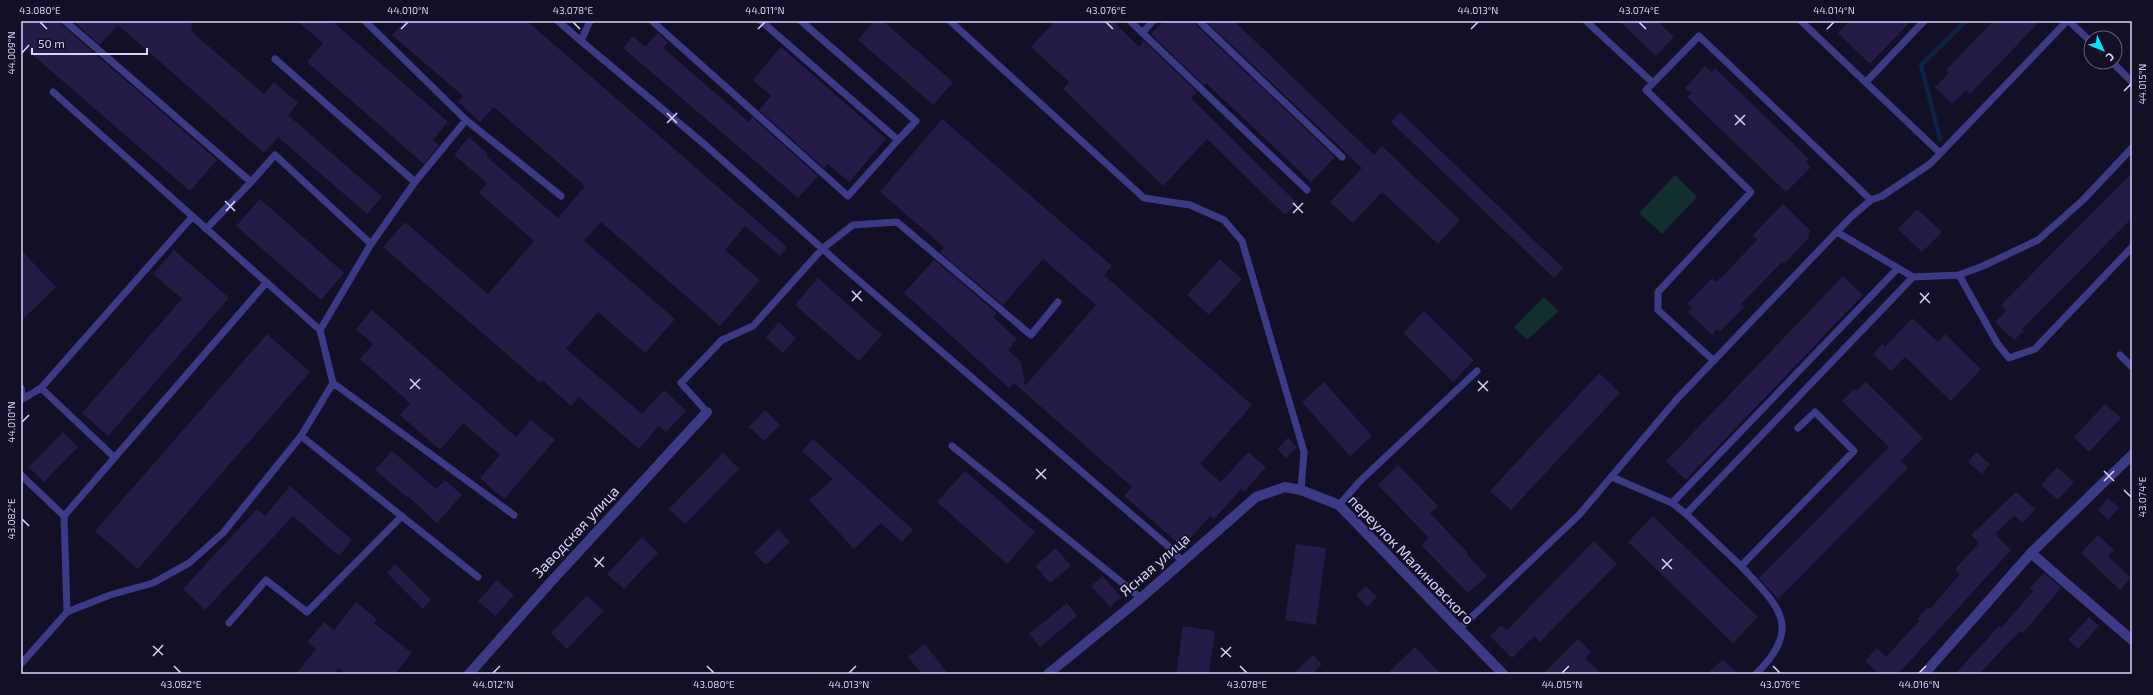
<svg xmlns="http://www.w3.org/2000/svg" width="2153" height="695" viewBox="0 0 2153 695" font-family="'Exo 2',sans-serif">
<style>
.green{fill:#12302f}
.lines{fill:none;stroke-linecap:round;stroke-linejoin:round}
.stream{stroke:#0c2248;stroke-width:4.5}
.building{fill:#241b47}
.service{stroke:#3d3a85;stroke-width:7}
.minor{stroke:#3d3a85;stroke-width:10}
.ticks{fill:none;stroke:#d9d4ff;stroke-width:1.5}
.labels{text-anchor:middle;stroke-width:3.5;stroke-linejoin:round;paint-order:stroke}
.street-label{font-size:15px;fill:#d9d4ff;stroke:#130f26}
.neatline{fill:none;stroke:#d9d4ff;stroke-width:1.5}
.ticks-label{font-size:10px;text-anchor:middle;fill:#d9d4ff}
</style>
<rect width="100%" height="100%" fill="#130f26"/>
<path class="green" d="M 1675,175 L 1697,197 L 1662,234 L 1639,213 Z
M 1544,297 L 1559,311 L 1527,340 L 1514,327 Z"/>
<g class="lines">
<path class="stream" d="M 1940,139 L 1921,65 L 1966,21"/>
</g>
<path class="building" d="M 21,21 L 60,21 L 62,25 L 217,160 L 190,191 L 21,45 Z
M 73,21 L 191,21 L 192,32 L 264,94 L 274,82 L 298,103 L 288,115 L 382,197 L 367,214 L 278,137 L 264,153 L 118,25 L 100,45 Z
M 297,21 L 332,21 L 448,122 L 433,140 L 439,145 L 424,164 L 307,62 L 323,43 Z
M 405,21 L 527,21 L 787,247 L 780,256 L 745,226 L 725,250 L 760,280 L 720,326 L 601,222 L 584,241 L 675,319 L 645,353 L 598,312 L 566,349 L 642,414 L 664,390 L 686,411 L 666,432 L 659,426 L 639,449 L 579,397 L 571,406 L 542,380 L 540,383 L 383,247 L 405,222 L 488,294 L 534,241 L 479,193 L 487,183 L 454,155 L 469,137 L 488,154 L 486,156 L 558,218 L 585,186 L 494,107 L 480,122 L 458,102 L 463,96 L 392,35 Z
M 874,21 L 883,21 L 953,82 L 933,105 L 858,40 Z
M 1055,21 L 1113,21 L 1139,47 L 1144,41 L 1197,92 L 1191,98 L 1297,203 L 1285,215 L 1207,139 L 1163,186 L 1063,89 L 1069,82 L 1031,47 Z
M 1164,21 L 1194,21 L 1196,25 L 1335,157 L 1311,182 L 1206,83 L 1204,85 L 1151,34 Z
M 1206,21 L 1234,21 L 1374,155 L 1382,146 L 1460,220 L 1438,244 L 1382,192 L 1353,223 L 1330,202 L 1362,168 Z
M 1619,21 L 1657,21 L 1674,37 L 1656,56 Z
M 1849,21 L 1911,21 L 1870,64 L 1838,33 Z
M 1993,21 L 2040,21 L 1970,94 L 1966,90 L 1952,104 L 1935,87 L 1949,73 L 1946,70 Z
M 658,33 L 668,42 L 663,48 L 749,122 L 752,117 L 818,176 L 798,198 L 623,48 L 633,36 L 645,47 Z
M 781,47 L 886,139 L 849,182 L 828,164 L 824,168 L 759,110 L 771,96 L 753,80 Z
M 1705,66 L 1712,72 L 1715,68 L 1809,159 L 1806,162 L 1811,167 L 1786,192 L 1687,97 L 1691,93 L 1685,88 Z
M 1400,112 L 1563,268 L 1554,278 L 1391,122 Z
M 942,119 L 1112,266 L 1104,275 L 1252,405 L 1200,464 L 1221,482 L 1248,452 L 1266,467 L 1244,492 L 1241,489 L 1214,519 L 1210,516 L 1183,547 L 1124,496 L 1132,487 L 1014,383 L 1009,388 L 904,293 L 934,260 L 997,313 L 993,317 L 1017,339 L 1008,350 L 1021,362 L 1025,386 L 1096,305 L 1043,259 L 1003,305 L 940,252 L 944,247 L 880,192 Z
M 2132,173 L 2132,218 L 2022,329 L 2024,331 L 2014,340 L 1995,322 L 2006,311 L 2001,305 Z
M 260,199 L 344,273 L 321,300 L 236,226 Z
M 1783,204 L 1811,231 L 1808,234 L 1810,236 L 1784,264 L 1782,262 L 1741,304 L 1744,307 L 1720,332 L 1717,329 L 1712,335 L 1688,312 L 1692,308 L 1687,304 L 1712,278 L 1717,282 L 1757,240 L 1753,235 Z
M 1917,209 L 1942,232 L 1922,252 L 1898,229 Z
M 21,250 L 56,287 L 21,321 Z
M 174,250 L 229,298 L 108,436 L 82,413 L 182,299 L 153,274 Z
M 1220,259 L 1242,279 L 1209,315 L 1187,295 Z
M 1843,276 L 1863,295 L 1686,480 L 1666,461 Z
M 818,278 L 882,335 L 859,361 L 795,305 Z
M 372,310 L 516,437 L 531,420 L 555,440 L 504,499 L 480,478 L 500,455 L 463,423 L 440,450 L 400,415 L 410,403 L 360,359 L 373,344 L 356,329 Z
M 1424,311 L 1474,360 L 1453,382 L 1403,333 Z
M 1912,318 L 1938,342 L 1945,334 L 1981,369 L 1951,401 L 1905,357 L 1891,371 L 1873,354 L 1882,344 L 1885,347 Z
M 779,322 L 796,338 L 783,353 L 766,337 Z
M 267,334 L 310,372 L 138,569 L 95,531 Z
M 1599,373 L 1620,393 L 1511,510 L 1490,491 Z
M 1324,382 L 1372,436 L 1350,456 L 1302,402 Z
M 1866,382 L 1923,438 L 1901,461 L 1908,468 L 1778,599 L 1759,578 L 1889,447 L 1842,401 L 1854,389 L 1856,391 Z
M 2105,404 L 2121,418 L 2089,452 L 2074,437 Z
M 765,410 L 780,425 L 764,441 L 749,427 Z
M 63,432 L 78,447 L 44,482 L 29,467 Z
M 1288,438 L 1297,447 L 1286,458 L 1277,449 Z
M 813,439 L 913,530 L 902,542 L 881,523 L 854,549 L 809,500 L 833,479 L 802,451 Z
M 392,451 L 436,489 L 445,480 L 462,495 L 437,523 L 409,497 L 408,498 L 375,470 Z
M 1976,452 L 1990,464 L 1982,474 L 1968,462 Z
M 723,453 L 739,469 L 685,524 L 669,509 Z
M 1398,465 L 1438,506 L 1430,513 L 1468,553 L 1467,554 L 1487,576 L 1468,593 L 1421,545 L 1429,538 L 1378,485 Z
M 2057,467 L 2074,482 L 2058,500 L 2041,485 Z
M 965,471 L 1035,532 L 1007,564 L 937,502 Z
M 290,486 L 352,540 L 339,556 L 293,516 L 205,610 L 183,589 L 257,509 L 265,516 Z
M 2016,492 L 2035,509 L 2023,523 L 2014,516 L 1995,534 L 2011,550 L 1898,674 L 1879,674 L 1865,661 L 1877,648 L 1886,657 L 1919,621 L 1917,619 L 1928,607 L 1930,609 L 1960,574 L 1955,569 L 1979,543 L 1971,535 Z
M 2108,498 L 2119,508 L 2108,520 L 2098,510 Z
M 1653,516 L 1758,617 L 1733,643 L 1628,542 Z
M 778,529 L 790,542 L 766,565 L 754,553 Z
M 2098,535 L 2114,550 L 2108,556 L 2131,578 L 2120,590 L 2081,553 Z
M 642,537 L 658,553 L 624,589 L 607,574 Z
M 1594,541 L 1617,564 L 1540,642 L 1534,636 L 1512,658 L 1490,636 L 1501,625 L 1507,630 Z
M 1296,544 L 1326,548 L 1316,625 L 1285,620 Z
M 1056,548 L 1071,566 L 1050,583 L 1035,566 Z
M 395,564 L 431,600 L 423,609 L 387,573 Z
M 2044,573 L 2061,588 L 2023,633 L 2020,631 L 1979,674 L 1955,674 L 1999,626 L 2001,628 L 2033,591 L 2030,588 Z
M 1103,576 L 1121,597 L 1110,607 L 1091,586 Z
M 497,580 L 514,595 L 495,616 L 478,601 Z
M 1366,586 L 1377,597 L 1367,607 L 1356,595 Z
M 587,595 L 603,611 L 567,649 L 551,633 Z
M 356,602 L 377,619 L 374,623 L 412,653 L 395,674 L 346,674 L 338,668 L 334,674 L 296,674 L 316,649 L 307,642 L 324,622 L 334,630 Z
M 1067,603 L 1077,616 L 1040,647 L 1029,634 Z
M 2089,617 L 2099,626 L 2078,649 L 2068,640 Z
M 1183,626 L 1215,631 L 1209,674 L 1176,674 Z
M 1578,639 L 1591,652 L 1585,658 L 1602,674 L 1543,674 Z
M 925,644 L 948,674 L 922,674 L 908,657 Z
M 1415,647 L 1441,674 L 1387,674 Z
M 1313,655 L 1322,664 L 1312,674 L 1293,674 Z
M 1723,659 L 1738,674 L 1707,674 Z"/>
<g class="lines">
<path class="service" d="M 65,21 L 251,182 L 275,155 L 371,244
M 365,21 L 466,120 L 561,196
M 558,21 L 581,41 L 590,21
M 652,21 L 848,196 L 898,140 L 761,21
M 801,21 L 916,121 L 898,140
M 950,21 L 1144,198 L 1190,205 L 1224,220 L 1242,241 L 1304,452 L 1301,490
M 1130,21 L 1307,190
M 1199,21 L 1342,157
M 1586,21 L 1653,83
M 1801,21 L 1940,153
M 2069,21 L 2091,42
M 1142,33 L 1153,21
M 581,41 L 703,143 L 843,267 L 1167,545 L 1182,561
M 275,59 L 415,182
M 2112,62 L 2132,82
M 1866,82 L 1924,21
M 53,92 L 320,330 L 333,383 L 514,515
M 206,229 L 251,182
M 1837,232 L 1913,277 L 1959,275 L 1983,266 L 2038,240 L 2083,200 L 2132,148
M 1959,275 L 1997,343 L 2009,358 L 2035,349 L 2132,247
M 320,330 L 371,244 L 415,182 L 466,120
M 2120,355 L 2132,367
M 1714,361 L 1658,310 L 1658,292 L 1751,192 L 1646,90 L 1653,83 L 1699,36 L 1871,200
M 21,388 L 23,398
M 41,388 L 114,457
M 21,400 L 41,388 L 192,217
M 707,412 L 681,383 L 722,340 L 753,326 L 823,248 L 853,225 L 897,222 L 1031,335 L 1058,302
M 301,436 L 478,577
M 952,446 L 1141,598
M 21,475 L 64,516
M 1612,477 L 1672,503 L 1686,514 L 1741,566 L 1854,451 L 1815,412 L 1798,428
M 1672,503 L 1897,269
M 1339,505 L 1360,481 L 1477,371
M 1686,514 L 1913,277
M 1741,566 C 1778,606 1804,626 1756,674
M 67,612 L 110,595 L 153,583 L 189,563 L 223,533 L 301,436 L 333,383
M 229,623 L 266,580 L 307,612 L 402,516
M 1458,630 L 1579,515 L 1677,399 L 1851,217 L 1871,200 L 1882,196 L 1930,164 L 2067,21
M 21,664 L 67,612 L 64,516 L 266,283"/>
<path class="minor" d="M 2031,553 L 2132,640
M 469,674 L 548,585 L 707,412
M 1048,674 L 1141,598 L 1256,497 L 1285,487 L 1301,490 L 1339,505 L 1503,674
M 1924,674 L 2031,553 L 2132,455"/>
</g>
<path class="ticks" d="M 40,22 L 47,29M 573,22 L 580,29M 1106,22 L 1113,29M 1639,22 L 1646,29M 401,29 L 408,22M 758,29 L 765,22M 1471,29 L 1478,22M 1827,29 L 1834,22M 22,53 L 29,45M 2124,91 L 2131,84M 667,113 L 677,123M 1735,115 L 1745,125M 667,123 L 677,113M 1735,125 L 1745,115M 225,201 L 235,211M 1293,203 L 1303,213M 226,211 L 235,201M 1293,213 L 1303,203M 852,291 L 862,301M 1920,293 L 1930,303M 852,301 L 861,291M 1920,303 L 1929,293M 410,379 L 420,389M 1478,381 L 1488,391M 410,389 L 420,379M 1478,391 L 1488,381M 22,422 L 29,415M 1036,469 L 1046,479M 2104,471 L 2114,481M 1036,479 L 1046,469M 2104,481 L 2114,471M 2124,490 L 2131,497M 22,519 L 29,526M 594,558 L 604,567M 1662,559 L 1672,569M 595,567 L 604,557M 1662,569 L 1672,559M 153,646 L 163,655M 1221,648 L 1231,657M 153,656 L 163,645M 1221,657 L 1231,647M 174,666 L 181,673M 707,666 L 714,673M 1240,666 L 1247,673M 1773,666 L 1780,673M 493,673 L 500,666M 849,673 L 856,666M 1562,673 L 1569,666M 1919,673 L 1926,666"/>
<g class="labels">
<g class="street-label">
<text transform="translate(576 532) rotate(-47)" y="5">Заводская улица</text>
<text transform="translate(1411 560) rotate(46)" y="5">переулок Малиновского</text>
<text transform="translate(1155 565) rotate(-41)" y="5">Ясная улица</text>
</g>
</g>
<rect width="2153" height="695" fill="none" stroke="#130f26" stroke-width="44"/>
<g transform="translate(2103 50) rotate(134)"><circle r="19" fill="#130f26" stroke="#625e7d"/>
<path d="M0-3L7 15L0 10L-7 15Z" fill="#00e5ff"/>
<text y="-6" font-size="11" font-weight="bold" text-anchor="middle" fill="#d9d4ff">С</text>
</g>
<path d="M32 48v6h115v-6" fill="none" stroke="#d9d4ff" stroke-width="2"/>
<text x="38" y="48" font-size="12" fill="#d9d4ff" stroke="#130f26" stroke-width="3" paint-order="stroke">50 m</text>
<rect x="22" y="22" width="2109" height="651" class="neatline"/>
<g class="ticks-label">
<text x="40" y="14">43.080°E</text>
<text x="408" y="14">44.010°N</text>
<text x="573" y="14">43.078°E</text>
<text x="765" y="14">44.011°N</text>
<text x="1106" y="14">43.076°E</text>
<text x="1478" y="14">44.013°N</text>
<text x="1639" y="14">43.074°E</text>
<text x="1834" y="14">44.014°N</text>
<text transform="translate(11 53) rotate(-90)" y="4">44.009°N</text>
<text transform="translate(2142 84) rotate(-90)" y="4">44.015°N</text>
<text transform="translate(11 422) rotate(-90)" y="4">44.010°N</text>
<text transform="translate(2142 497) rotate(-90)" y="4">43.074°E</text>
<text transform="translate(11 519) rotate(-90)" y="4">43.082°E</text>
<text x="181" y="688">43.082°E</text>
<text x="493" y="688">44.012°N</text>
<text x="714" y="688">43.080°E</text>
<text x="849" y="688">44.013°N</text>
<text x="1247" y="688">43.078°E</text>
<text x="1562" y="688">44.015°N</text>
<text x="1780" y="688">43.076°E</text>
<text x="1919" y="688">44.016°N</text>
</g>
</svg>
